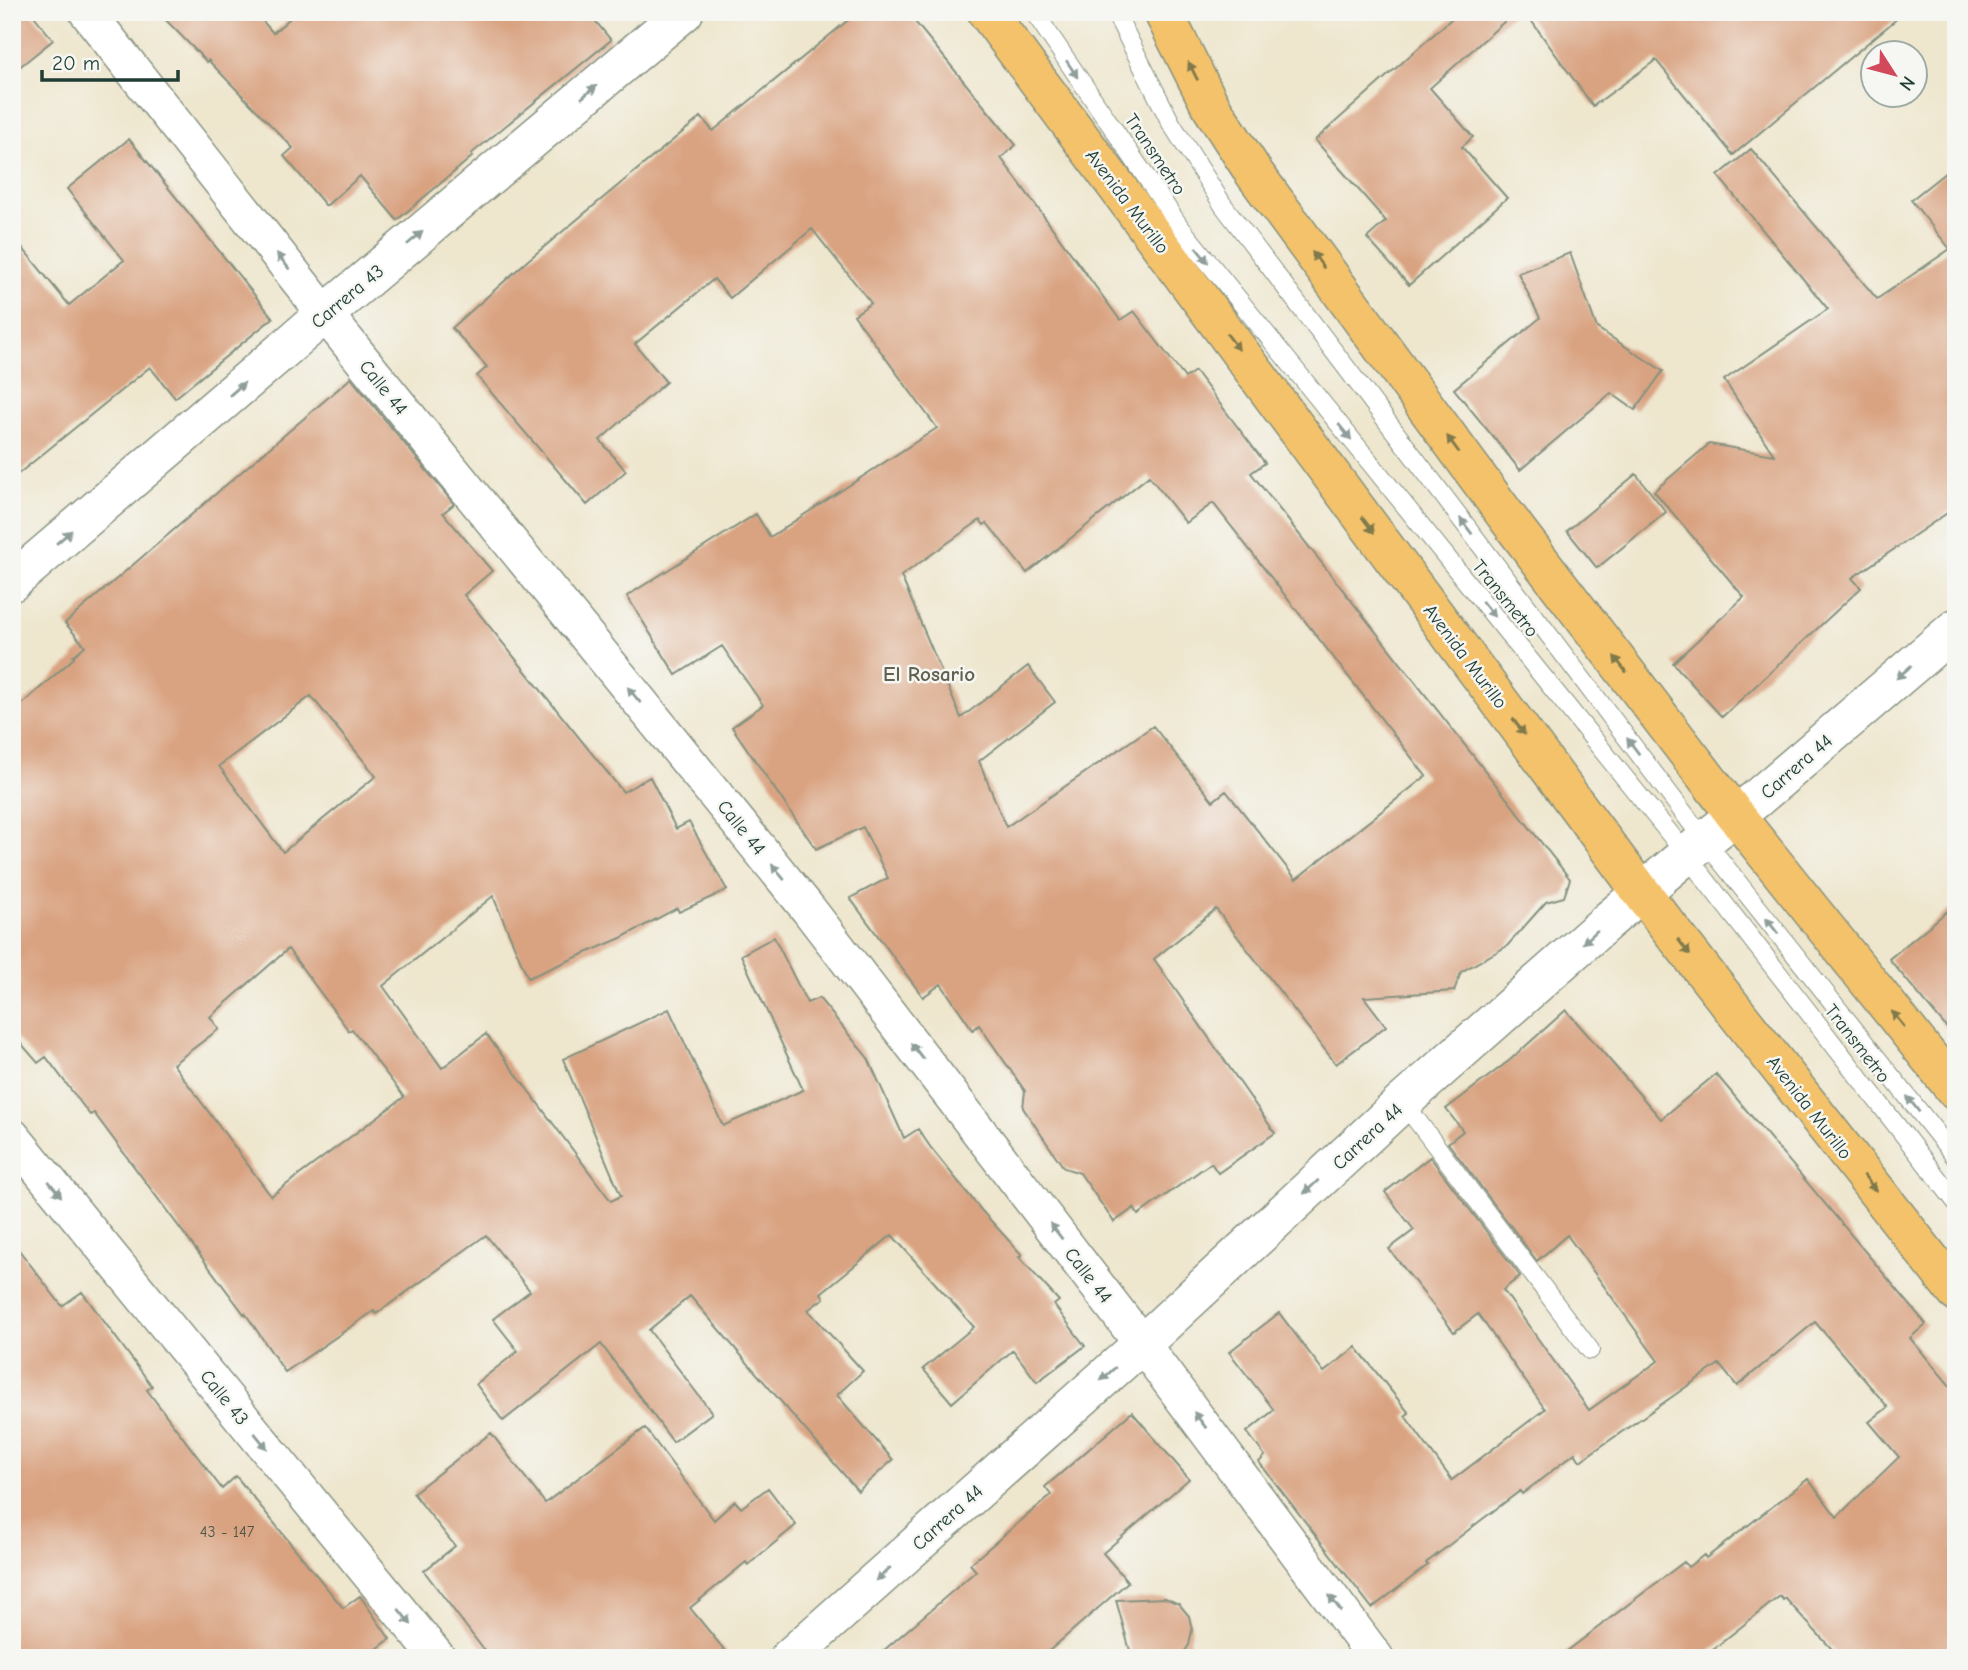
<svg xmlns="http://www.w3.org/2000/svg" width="1968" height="1670" viewBox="0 0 1968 1670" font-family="'Comic Neue',sans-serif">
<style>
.building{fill:#d9a381;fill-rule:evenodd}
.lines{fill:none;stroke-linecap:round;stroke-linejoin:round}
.service-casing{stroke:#869280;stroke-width:20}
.minor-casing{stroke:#869280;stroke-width:38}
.tertiary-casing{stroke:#869280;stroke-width:41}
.primary-casing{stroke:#869280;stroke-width:41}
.service{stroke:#fff;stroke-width:18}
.minor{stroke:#fff;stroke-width:35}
.tertiary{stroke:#fff;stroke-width:38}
.primary{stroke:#f4c26a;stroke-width:38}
.oneway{fill:#8f9e9a}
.oneway2{fill:#7f794c}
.labels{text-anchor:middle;stroke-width:5;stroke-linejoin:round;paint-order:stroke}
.number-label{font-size:16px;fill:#4e5647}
.street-label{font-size:19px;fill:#1f3d34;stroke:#f6f6f2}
.neighbourhood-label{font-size:21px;font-weight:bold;fill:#60614f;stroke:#f6f6f2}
</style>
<rect width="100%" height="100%" fill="#f6f6f2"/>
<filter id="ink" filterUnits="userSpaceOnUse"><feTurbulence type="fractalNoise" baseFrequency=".0143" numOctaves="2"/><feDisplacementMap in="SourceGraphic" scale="14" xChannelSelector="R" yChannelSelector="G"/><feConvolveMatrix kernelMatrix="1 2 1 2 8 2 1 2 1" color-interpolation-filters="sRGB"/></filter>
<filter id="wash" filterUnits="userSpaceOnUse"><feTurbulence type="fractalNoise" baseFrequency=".00686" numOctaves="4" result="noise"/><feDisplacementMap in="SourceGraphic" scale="28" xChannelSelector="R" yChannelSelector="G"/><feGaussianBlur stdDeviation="1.57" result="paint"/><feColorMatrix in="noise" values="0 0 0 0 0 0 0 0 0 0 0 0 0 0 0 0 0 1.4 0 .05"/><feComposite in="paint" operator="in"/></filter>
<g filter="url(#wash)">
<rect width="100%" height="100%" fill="#eee6cd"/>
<g id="blocks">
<path class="building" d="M 12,12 L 31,12 L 53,40 L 12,73 Z
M 158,12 L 255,12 L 273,33 L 297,12 L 588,12 L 611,40 L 471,154 L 473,156 L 397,220 L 360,176 L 326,206 L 284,156 L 293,148 L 208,60 L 207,62 Z
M 858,12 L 907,12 L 1016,145 L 1001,158 L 1120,320 L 1134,311 L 1185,378 L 1195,371 L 1265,463 L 1251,473 L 1570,879 L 1564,897 L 1546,902 L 1507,946 L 1461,972 L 1454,991 L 1364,997 L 1386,1026 L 1336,1064 L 1216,909 L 1154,959 L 1275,1133 L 1218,1173 L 1211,1163 L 1138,1215 L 1134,1208 L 1114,1222 L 1080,1173 L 1064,1168 L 1023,1108 L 1025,1091 L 979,1025 L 973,1030 L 941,984 L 923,997 L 850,898 L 888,878 L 863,827 L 816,849 L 732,727 L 763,705 L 722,646 L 676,675 L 627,596 L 756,514 L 770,537 L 937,428 L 854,315 L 871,303 L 812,229 L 730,298 L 714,279 L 635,344 L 666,382 L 600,440 L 626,471 L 587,505 L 477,376 L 487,367 L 452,328 L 527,261 L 701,117 L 713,131 ZM 1149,476 L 1186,523 L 1213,503 L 1426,776 L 1296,879 L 1226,791 L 1213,801 L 1153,726 L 1006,827 L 979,761 L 1055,702 L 1028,666 L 961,718 L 901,576 L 980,520 L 984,525 L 987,523 L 1027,573 Z
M 1459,12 L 1515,12 L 1430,88 L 1473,137 L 1462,147 L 1507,198 L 1409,285 L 1367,238 L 1386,221 L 1315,140 Z
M 1525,12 L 1905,12 L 1733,155 L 1656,60 L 1593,106 Z
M 129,139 L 273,318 L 175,398 L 150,367 L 12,479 L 12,235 L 69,305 L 124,260 L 67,189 Z
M 1751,149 L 1877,299 L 1950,249 L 1911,200 L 1956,164 L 1956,507 L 1852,578 L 1861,588 L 1722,717 L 1673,663 L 1744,597 L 1654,491 L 1709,444 L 1774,455 L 1724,380 L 1828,309 L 1718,176 Z
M 1570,253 L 1597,328 L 1663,371 L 1635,410 L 1611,393 L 1520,470 L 1454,389 L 1540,318 L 1518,273 Z
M 351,378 L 454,504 L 443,513 L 492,571 L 464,595 L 623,792 L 650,777 L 676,829 L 689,822 L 727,890 L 679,912 L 677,908 L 621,938 L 528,978 L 493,896 L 383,986 L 442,1068 L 486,1034 L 611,1201 L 621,1196 L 563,1059 L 669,1009 L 723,1126 L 803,1090 L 741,955 L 774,937 L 807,1003 L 819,998 L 868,1058 L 904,1138 L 918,1129 L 931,1148 L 981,1210 L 1022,1255 L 1019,1257 L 1059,1301 L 1054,1305 L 1085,1346 L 1037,1382 L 1013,1350 L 952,1403 L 923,1369 L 974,1327 L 892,1235 L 821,1293 L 824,1298 L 808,1310 L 863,1371 L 837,1395 L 893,1460 L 858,1491 L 690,1296 L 649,1330 L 712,1413 L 673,1442 L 601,1344 L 503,1421 L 476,1384 L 518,1351 L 493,1319 L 530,1291 L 486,1235 L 376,1314 L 374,1311 L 285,1372 L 245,1313 L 244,1314 L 94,1113 L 90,1115 L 46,1057 L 38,1063 L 12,1033 L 12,713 L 74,658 L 73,656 L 85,646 L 65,623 ZM 311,696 L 376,776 L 283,852 L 219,766 ZM 288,949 L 349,1031 L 352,1029 L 404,1097 L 271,1196 L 173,1064 L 219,1029 L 210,1017 Z
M 1636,474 L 1666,512 L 1597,568 L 1567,531 Z
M 1956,904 L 1956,1039 L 1889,959 Z
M 1566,1010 L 1661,1119 L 1716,1074 L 1926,1324 L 1910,1338 L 1956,1393 L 1956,1658 L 1840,1658 L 1785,1598 L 1783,1600 L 1780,1596 L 1702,1658 L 1558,1658 L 1684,1562 L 1688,1567 L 1704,1555 L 1706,1558 L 1808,1479 L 1837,1517 L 1899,1457 L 1869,1422 L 1888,1407 L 1815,1322 L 1737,1386 L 1719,1364 L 1580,1461 L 1575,1453 L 1522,1494 L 1520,1491 L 1480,1521 L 1426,1563 L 1428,1565 L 1372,1608 L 1259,1462 L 1265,1456 L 1247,1432 L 1274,1410 L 1229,1352 L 1279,1313 L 1324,1372 L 1356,1347 L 1409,1413 L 1405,1416 L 1452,1480 L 1545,1409 L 1478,1314 L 1454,1332 L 1389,1249 L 1414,1230 L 1385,1192 L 1430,1157 L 1520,1276 L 1503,1290 L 1589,1410 L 1658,1361 L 1567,1235 L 1537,1261 L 1448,1143 L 1463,1131 L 1446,1109 L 1510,1060 Z
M 12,1241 L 62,1306 L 82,1292 L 152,1386 L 147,1390 L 222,1489 L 236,1476 L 343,1608 L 360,1596 L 390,1639 L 365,1658 L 12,1658 Z
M 1132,1412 L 1189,1479 L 1103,1553 L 1128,1582 L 1041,1658 L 875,1658 L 976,1571 L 970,1564 L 1051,1495 L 1045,1487 Z
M 645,1428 L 714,1520 L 735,1501 L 741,1508 L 768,1488 L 796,1525 L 748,1565 L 746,1562 L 690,1608 L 731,1658 L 490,1658 L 424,1571 L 455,1546 L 413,1493 L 491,1433 L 545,1503 Z
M 1165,1598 L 1179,1604 L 1189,1616 L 1192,1630 L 1189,1645 L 1180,1658 L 1132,1658 L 1116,1600 Z"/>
</g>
</g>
<g filter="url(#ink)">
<use href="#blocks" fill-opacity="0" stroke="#869280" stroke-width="2"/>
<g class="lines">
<g class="service-casing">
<path id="service" d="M 1034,12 L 1180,227 L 1670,834 L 1956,1202
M 1115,12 L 1171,123 L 1223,205 L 1705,841 L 1956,1158
M 1403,1102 L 1590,1350"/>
</g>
<g class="minor-casing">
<path id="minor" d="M 87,12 L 325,314 L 809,910 L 1142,1344 L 1376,1658
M 12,1136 L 438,1658"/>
</g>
<g class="tertiary-casing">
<path id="tertiary" d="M 12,582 L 325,314 L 684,12
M 789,1658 L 1142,1344 L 1403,1102 L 1610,919 L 1685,856 L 1755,800 L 1956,628"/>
</g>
<g class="primary-casing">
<path id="primary" d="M 987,12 L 1642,893 L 1956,1292
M 1163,12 L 1210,105 L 1254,173 L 1518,532 L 1736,816 L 1956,1091"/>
</g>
<use href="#service" class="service"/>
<use href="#minor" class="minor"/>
<use href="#tertiary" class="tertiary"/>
<use href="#primary" class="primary"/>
</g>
<defs><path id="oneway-solid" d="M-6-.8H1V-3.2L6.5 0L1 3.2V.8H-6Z" transform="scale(1.75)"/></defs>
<g class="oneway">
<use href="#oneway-solid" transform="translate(1072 69) rotate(56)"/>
<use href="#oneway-solid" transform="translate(589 92) rotate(-40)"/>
<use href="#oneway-solid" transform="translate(415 238) rotate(-40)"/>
<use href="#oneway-solid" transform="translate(1202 255) rotate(51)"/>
<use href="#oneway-solid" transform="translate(283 261) rotate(-128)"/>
<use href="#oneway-solid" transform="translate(237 389) rotate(-41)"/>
<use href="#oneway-solid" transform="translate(1345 432) rotate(51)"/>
<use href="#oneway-solid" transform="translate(1466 526) rotate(-127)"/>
<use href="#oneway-solid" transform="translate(64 537) rotate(-41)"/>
<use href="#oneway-solid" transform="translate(1488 609) rotate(51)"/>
<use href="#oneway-solid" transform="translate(1904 672) rotate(139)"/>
<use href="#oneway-solid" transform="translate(634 695) rotate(-129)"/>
<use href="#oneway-solid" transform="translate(1633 746) rotate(-127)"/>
<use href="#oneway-solid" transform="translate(778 872) rotate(-129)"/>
<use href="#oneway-solid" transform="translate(1772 926) rotate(-128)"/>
<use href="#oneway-solid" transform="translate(1590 937) rotate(138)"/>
<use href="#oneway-solid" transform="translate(917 1051) rotate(-128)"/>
<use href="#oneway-solid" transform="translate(1913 1104) rotate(-128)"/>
<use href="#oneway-solid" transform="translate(1311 1187) rotate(137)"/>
<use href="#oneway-solid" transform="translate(55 1189) rotate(51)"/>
<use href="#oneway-solid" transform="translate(1056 1231) rotate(-128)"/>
<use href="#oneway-solid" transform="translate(1108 1374) rotate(138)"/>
<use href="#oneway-solid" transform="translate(1200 1420) rotate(-127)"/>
<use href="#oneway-solid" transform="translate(261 1441) rotate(51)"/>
<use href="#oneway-solid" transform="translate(883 1574) rotate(138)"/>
<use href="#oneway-solid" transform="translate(1335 1603) rotate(-127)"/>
<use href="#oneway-solid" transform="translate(405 1617) rotate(51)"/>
</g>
<g class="oneway2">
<use href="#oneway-solid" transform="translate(1193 71) rotate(-117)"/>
<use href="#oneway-solid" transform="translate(1318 260) rotate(-126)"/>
<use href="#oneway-solid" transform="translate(1233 342) rotate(53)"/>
<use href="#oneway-solid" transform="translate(1453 444) rotate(-126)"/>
<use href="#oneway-solid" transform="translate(1368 525) rotate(53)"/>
<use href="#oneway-solid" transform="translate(1620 664) rotate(-128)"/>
<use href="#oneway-solid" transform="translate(1519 727) rotate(53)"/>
<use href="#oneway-solid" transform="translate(1684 947) rotate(52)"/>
<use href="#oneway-solid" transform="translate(1898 1019) rotate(-129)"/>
<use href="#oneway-solid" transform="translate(1870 1183) rotate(52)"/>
</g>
</g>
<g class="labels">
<g class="number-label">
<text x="227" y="1537">43 - 147</text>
</g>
<g class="street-label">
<text transform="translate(1156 154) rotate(56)" y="7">Transmetro</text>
<text transform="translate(1128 201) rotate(53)" y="7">Avenida Murillo</text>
<text transform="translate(347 296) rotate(-40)" y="7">Carrera 43</text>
<text transform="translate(384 387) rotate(51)" y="7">Calle 44</text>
<text transform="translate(1506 598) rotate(51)" y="7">Transmetro</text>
<text transform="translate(1466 656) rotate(53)" y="7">Avenida Murillo</text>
<text transform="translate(1796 766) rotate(-41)" y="7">Carrera 44</text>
<text transform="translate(742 827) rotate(51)" y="7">Calle 44</text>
<text transform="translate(1858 1043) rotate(52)" y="7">Transmetro</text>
<text transform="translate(1810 1107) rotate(52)" y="7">Avenida Murillo</text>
<text transform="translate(1367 1136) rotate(-43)" y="7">Carrera 44</text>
<text transform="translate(1089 1275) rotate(52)" y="7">Calle 44</text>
<text transform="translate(225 1397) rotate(51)" y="7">Calle 43</text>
<text transform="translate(947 1517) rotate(-42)" y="7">Carrera 44</text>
</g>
<g class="neighbourhood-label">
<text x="929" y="681">El Rosario</text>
</g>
</g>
<rect width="1968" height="1670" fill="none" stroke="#f6f6f2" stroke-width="42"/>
<g transform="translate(1894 74) rotate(126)"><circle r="33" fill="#f6f6f2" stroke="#a0aca6" stroke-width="2"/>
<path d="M0-5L12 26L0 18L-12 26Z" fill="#d1495b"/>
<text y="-10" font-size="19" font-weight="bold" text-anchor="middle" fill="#1f3d34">N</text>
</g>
<path d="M42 70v10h136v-10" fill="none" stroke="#1f3d34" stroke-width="3.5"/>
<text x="52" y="70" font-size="21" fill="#1f3d34" stroke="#f6f6f2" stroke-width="5" paint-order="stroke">20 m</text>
</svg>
